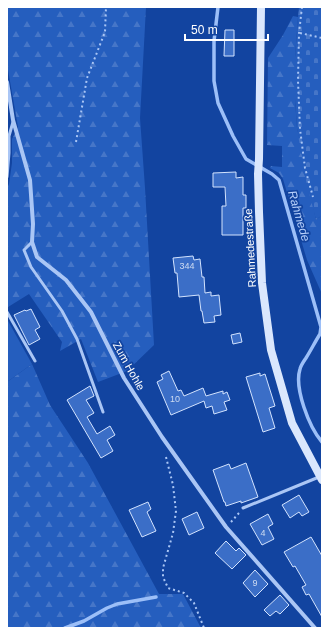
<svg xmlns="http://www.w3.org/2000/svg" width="329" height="635" viewBox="0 0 329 635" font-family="Arial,sans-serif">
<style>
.forest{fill:url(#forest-firs)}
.cemetery{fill:url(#cemetery-stones)}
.garden{fill:#255ebe}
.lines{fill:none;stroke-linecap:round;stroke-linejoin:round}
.stream{stroke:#9cbff8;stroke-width:3.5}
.building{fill:#3b6ec7;stroke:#d3e3fe}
.path{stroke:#aac6f5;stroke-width:2;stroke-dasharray:2 3;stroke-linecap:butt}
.lane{stroke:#aac6f5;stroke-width:3}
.street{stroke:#aac6f5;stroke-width:4}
.secondary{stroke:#dae7fd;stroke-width:8}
.labels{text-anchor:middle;stroke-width:3.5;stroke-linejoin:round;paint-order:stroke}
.number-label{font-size:9px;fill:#cedbf1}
.street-label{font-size:11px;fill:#fff;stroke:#1244a0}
.water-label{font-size:12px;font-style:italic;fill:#b7d0fb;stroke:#1244a0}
</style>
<defs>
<pattern id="forest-firs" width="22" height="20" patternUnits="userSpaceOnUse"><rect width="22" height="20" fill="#255ebe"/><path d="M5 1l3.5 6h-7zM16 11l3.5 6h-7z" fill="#4676c8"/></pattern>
<pattern id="cemetery-stones" width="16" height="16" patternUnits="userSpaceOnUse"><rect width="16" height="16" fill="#255ebe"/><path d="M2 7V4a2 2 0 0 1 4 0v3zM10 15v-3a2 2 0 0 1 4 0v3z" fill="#4676c8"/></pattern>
</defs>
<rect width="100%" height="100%" fill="#1244a0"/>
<path class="forest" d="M 7,7 L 146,7 L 140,118 L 145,188 L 154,345 L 127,371 L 98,382 L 81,339 L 60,351 L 62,342 L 29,294 L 8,307 L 7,305 L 7,188 L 9,184 L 12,163 L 12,139 L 18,127 L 7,64 Z
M 293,16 L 298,17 L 295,58 L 295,99 L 297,128 L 316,220 L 322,215 L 322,294 L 307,260 L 283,179 L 279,173 L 270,168 L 271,166 L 282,167 L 282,146 L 267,145 L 268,58 L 283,35 Z
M 32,364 L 50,405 L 88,463 L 159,594 L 183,594 L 201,628 L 7,628 L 7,382 Z"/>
<path class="cemetery" d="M 299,7 L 322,7 L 322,215 L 316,220 L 305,177 L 297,128 L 295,99 L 295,58 L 298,17 Z"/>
<path class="garden" d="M 7,319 L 32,364 L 7,382 Z"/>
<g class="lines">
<path class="stream" d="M 218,7 L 214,41 L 214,81 L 218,103 L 233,136 L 246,159 L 272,174 L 279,180 L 321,327 L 320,334 C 315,342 311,350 306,358 C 304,361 301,365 300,369 C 294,388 309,427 322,442
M 65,628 L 84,621 L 107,608 L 117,604 L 156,597"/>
</g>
<path class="building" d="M 225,30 L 234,30 L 234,56 L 224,56 Z
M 236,172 L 236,178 L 243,177 L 243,195 L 246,195 L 246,208 L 243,208 L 243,235 L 222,235 L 222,206 L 226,206 L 225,187 L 213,187 L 213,173 Z
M 193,256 L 194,260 L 200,259 L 202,277 L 204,277 L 205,293 L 211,292 L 211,296 L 219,295 L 221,315 L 214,316 L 215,322 L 204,323 L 202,311 L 201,311 L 199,295 L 179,297 L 177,273 L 175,273 L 173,258 Z
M 31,309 L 40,327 L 35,330 L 40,339 L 29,345 L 14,315 L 25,310 L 26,311 Z
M 240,333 L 242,342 L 233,344 L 231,335 Z
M 169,371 L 178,391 L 181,390 L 184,396 L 203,388 L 206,396 L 223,391 L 223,394 L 227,392 L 230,400 L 224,402 L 227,410 L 214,414 L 212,406 L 206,408 L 204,401 L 171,415 L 157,382 L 163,379 L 161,375 Z
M 260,373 L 260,376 L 265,374 L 275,406 L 269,408 L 275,428 L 263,432 L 246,377 Z
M 90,386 L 94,396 L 86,400 L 94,413 L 87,417 L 97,434 L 110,426 L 115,435 L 107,440 L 113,451 L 101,458 L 67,400 Z
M 246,463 L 258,497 L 241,503 L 241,501 L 226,506 L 225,502 L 224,502 L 213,470 L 229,464 L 231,469 Z
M 299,495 L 309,512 L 302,516 L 299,512 L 290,518 L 282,505 Z
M 148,502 L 151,509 L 147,512 L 156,531 L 142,537 L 129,510 Z
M 197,512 L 204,528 L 189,535 L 182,519 Z
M 268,514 L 273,524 L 268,527 L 274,539 L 262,545 L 250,524 Z
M 311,537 L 322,556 L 322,617 L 309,594 L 306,595 L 302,587 L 306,585 L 295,566 L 293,567 L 284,552 Z
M 226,541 L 236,551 L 239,548 L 246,555 L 232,569 L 215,553 Z
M 255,570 L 268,584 L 255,597 L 243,583 Z
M 280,595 L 289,605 L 280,614 L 276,611 L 270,616 L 264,610 Z"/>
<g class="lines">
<path class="path" d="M 302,7 L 299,33 L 298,81 L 300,129 L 305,168 L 313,197
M 300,33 L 322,38
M 76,142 L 87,78 L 105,32 L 106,7
M 166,457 L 173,485 L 176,511 L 173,533 L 163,568 L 163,577 L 168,588 L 184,593 L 194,603 L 204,628
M 231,522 L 239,513"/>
<path class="lane" d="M 7,177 L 9,153 L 9,136 L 13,122
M 32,242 L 24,250 L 31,267 L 62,311 L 77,339 L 103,412
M 7,312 L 35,361
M 243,508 L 319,477"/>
<path class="street" d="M 7,82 L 13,120 L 30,180 L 33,224 L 32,242 L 37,257 L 66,280 L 91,312 L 124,378 L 162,437 L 226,527 L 315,628"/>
<path class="secondary" d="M 261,7 L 259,159 L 258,174 L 259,212 L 262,283 L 271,350 L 292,423 L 322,480"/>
</g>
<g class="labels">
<g class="number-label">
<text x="187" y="269">344</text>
<text x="175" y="402">10</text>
<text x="263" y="536">4</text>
<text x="255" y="586">9</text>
</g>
<g class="street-label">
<text transform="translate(250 248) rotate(-93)" y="4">Rahmedestraße</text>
<text transform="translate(129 366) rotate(61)" y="4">Zum Hohle</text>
</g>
<g class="water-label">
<text transform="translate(299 216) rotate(74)" y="4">Rahmede</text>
</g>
</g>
<rect width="329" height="635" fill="none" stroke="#ffffff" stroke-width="16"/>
<path d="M185 34v6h83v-6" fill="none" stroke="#ffffff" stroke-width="2"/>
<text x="191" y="34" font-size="12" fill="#ffffff" stroke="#1244a0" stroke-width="3" paint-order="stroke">50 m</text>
</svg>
